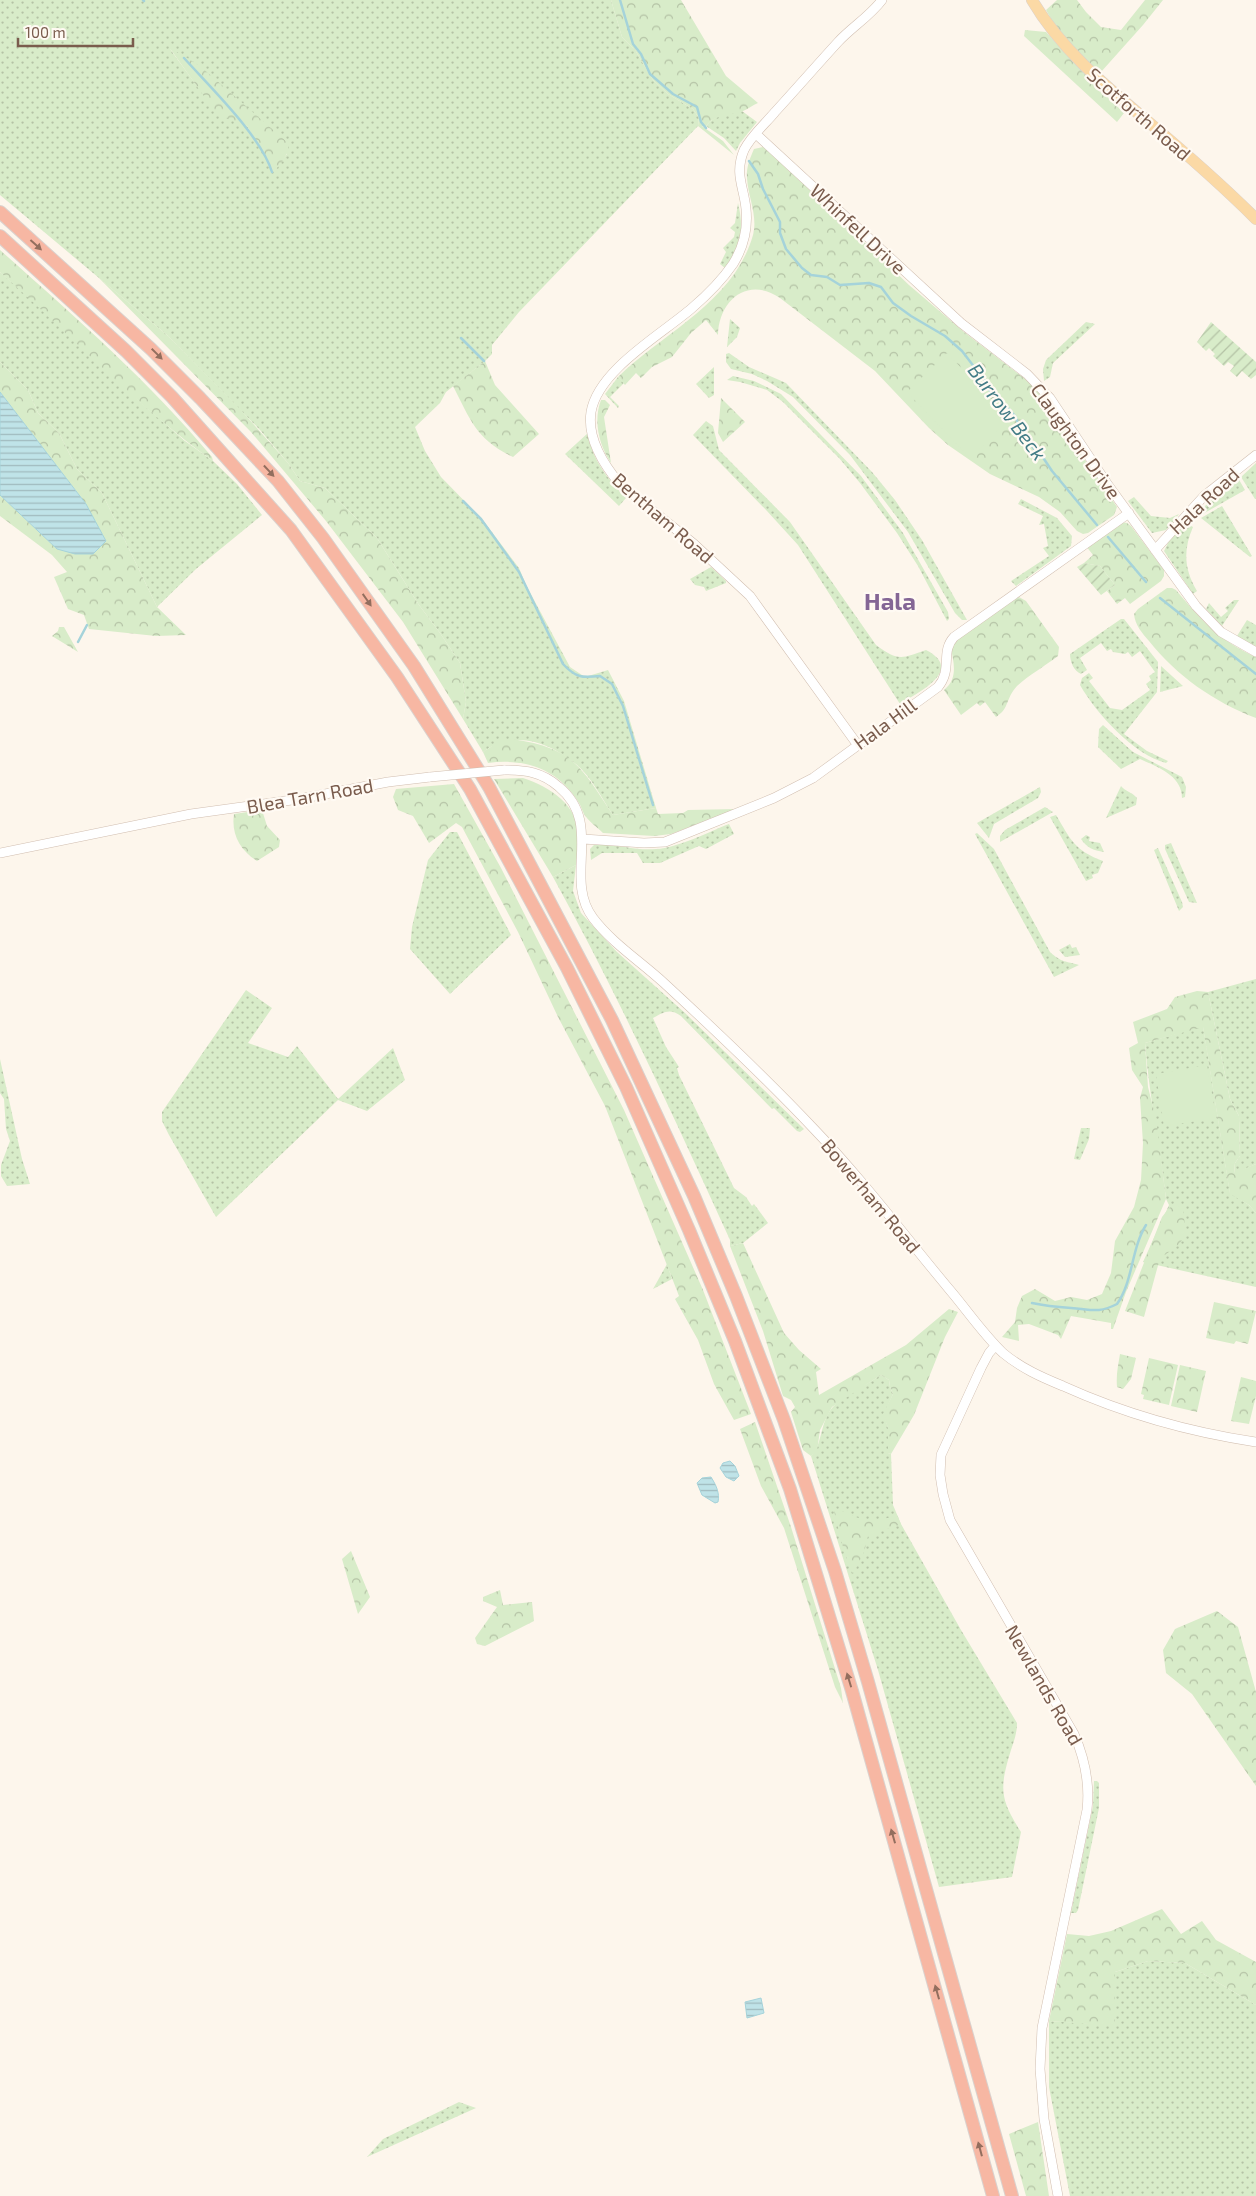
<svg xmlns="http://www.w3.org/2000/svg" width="1256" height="2196" viewBox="0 0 1256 2196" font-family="'Exo 2',sans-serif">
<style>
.grass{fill:url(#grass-dots);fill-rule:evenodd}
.forest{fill:url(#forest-crowns)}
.garden{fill:url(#garden-furrows)}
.pitch{fill:#d8ecc9}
.water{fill:url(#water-rules);stroke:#a5d3da}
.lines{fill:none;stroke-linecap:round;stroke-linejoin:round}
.stream{stroke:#a5d3da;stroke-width:2.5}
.minor-casing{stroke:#d1beb0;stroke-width:10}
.major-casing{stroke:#dad1cd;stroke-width:12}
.highway-casing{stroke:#dad1cd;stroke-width:14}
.minor{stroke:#fff;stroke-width:9}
.major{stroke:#fbd9a5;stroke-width:11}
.highway{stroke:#f7b7a3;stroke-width:12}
.minor-bridge-casing{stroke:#d1beb0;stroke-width:10;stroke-linecap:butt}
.minor-bridge{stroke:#fff;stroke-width:9}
.oneway{fill:#936e5e}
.labels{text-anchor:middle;stroke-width:4.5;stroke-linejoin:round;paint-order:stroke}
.street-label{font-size:19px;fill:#7a5c4d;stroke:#fffaf3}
.water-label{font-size:20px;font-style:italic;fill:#437c86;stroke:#fffaf3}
.district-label{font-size:24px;font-weight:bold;fill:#846695;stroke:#fffaf3}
</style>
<defs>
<pattern id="grass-dots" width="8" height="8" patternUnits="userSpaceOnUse" patternTransform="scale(1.25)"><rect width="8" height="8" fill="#d8ecc9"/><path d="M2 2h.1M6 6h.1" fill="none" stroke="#b4c2a5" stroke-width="1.8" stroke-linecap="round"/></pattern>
<pattern id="forest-crowns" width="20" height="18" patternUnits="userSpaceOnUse" patternTransform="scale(1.25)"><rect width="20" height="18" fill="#d8ecc9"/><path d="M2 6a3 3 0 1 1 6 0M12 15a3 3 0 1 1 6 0" fill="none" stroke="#b4c2a5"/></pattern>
<pattern id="garden-furrows" width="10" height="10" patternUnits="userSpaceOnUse" patternTransform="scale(1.25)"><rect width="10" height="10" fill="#d8ecc9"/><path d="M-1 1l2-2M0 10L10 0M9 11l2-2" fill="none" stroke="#b4c2a5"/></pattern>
<pattern id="water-rules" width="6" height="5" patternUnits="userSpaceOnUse" patternTransform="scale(1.25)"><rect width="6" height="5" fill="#bfe3e8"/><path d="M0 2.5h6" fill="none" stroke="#a0bbbe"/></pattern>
</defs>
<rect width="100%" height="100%" fill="#fdf6ec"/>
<path class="grass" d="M 0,0 L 611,0 L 622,37 L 635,50 L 653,80 L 668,94 L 693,109 L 699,118 L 698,126 L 519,312 L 492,345 L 492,354 L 485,361 L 446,392 L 440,403 L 415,427 L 425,451 L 441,477 L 482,519 L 519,568 L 526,585 L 570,667 L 585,677 L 608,670 L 624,701 L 656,808 L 613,815 C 602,799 592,778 577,765 C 549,742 515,729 483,752 L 463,719 L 466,702 L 460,663 L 440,633 L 419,605 L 377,538 L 325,488 L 300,481 L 288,463 L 260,430 L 167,335 L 0,195 ZM 170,49 L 287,154 L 274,171 L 247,126 L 197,86 Z
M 742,111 L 757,122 L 740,143 L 736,151 L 724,138 L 706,126 C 714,115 729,113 742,111 Z
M 738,203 C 744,228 742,247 725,268 L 720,264 L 726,252 L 723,248 L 734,237 L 735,232 L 730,228 L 735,223 Z
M 0,272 L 53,318 L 139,401 L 185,441 L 213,461 L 237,484 L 262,515 L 196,569 L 157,607 L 102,493 L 77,469 L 59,433 L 38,413 L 28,390 L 0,362 Z
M 730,319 L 740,328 L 737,337 L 727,347 Z
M 1086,322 L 1095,324 L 1053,363 L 1050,377 L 1044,381 L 1043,369 L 1046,360 Z
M 729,353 L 749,367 L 786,383 L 872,472 L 895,500 L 922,540 L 967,620 L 962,620 L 955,613 L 908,532 L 850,455 L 793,397 L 767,381 L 752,374 L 731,369 L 726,362 L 726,354 Z
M 714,367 L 714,395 L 709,398 L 696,384 Z
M 733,376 L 754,381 L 781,394 L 861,476 L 903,533 L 948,612 L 949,619 L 947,621 L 918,566 L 897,533 L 860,483 L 839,458 L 783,402 L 767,390 L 740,382 L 727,380 Z
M 618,377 L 624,383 L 610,397 L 619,406 L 618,408 L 605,394 Z
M 706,421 L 713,426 L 719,450 L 790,522 L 876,645 C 898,661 901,659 926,650 C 965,670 919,692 900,704 L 798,545 L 767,511 L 693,435 Z
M 588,433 C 592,460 608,479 626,498 L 619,506 L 565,454 Z
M 1256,463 L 1256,499 L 1255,499 L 1241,477 Z
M 1238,478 L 1245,490 L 1201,515 C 1201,504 1229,485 1238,478 Z
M 1134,497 L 1151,516 L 1170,518 L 1179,514 L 1166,530 L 1152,533 L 1128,501 Z
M 1021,499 L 1057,518 L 1072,536 L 1071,546 L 1016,586 L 1011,581 L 1049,556 L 1043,548 L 1048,546 L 1044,524 L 1039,525 L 1043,516 L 1018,504 Z
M 1222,506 L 1252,556 L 1250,557 L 1201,518 Z
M 1185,523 L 1193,527 C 1183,550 1184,569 1197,591 L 1193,594 L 1164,551 L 1171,537 Z
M 711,567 L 726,581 L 726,583 L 706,591 L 704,587 L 695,585 L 690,579 Z
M 1234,600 L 1239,600 L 1222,626 L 1206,609 L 1209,603 L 1221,617 L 1228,611 L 1225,608 Z
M 1121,619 L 1124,619 L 1158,662 L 1157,692 L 1124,734 L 1147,751 L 1168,761 L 1166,763 C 1134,755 1096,713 1080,685 L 1082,678 L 1089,673 L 1093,678 L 1089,681 L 1110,708 L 1122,710 L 1150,690 L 1146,684 L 1151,680 L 1149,676 L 1155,672 L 1140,651 L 1132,657 L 1128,652 L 1125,654 L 1113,652 L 1111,649 L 1107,651 L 1101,643 L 1080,658 L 1087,670 L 1081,674 C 1074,671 1070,662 1070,654 Z
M 1247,620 L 1256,625 L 1256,647 L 1237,636 Z
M 1161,666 L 1183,686 L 1160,692 Z
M 1103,725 L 1133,752 L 1182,777 L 1186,787 L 1185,797 L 1182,798 C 1182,775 1157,767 1140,759 L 1121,769 L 1098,747 L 1099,729 Z
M 1121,786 C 1125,791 1132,792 1137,798 L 1136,805 L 1106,818 Z
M 1040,787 L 1041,792 L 1038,798 L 994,824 L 989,838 L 977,823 Z
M 1045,807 L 1053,812 L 1000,842 L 1000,836 L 1005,830 Z
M 1056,815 C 1071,840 1074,850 1103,861 L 1098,873 L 1092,875 L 1093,878 L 1086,881 L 1050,817 Z
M 729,824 L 734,834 L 706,849 L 699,846 L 660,863 L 643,863 L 637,853 L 602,853 L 591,860 L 590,849 L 594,845 C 615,843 635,851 656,849 C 678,848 708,832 729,824 Z
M 450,832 L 457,832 L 511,935 L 450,994 L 410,949 L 412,927 L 428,860 Z
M 977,833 L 994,849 L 1050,952 C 1062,963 1066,961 1079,965 L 1054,977 L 975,834 Z
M 1086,835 L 1090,837 L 1089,841 L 1100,843 L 1104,852 C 1093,850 1087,848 1081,839 Z
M 1171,843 L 1197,903 L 1189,902 L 1165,849 L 1165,845 Z
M 1158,848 L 1182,902 L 1183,907 L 1179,911 L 1154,850 Z
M 576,865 L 573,891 L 581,913 L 617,952 L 685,1013 L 804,1129 L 800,1132 L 797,1131 L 774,1108 L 772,1109 L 681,1016 C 670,1008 664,1012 653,1018 L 666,1047 L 679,1067 L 677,1068 L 679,1075 L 734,1188 L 746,1197 L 752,1206 L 754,1204 L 768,1223 L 743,1243 L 730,1246 L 730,1240 C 674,1117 618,995 553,877 Z
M 1070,944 L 1072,948 L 1076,947 L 1080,955 L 1065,957 L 1059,950 Z
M 1256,979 L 1256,1164 L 1234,1174 L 1235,1163 L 1240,1156 L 1239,1116 L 1230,1099 L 1208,992 Z
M 246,990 L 272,1008 L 248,1043 L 288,1057 L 297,1046 L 338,1099 L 393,1048 L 405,1080 L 367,1111 L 338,1100 L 216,1217 L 169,1135 L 162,1121 L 162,1112 Z
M 1203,1026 L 1230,1193 L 1249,1205 L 1256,1213 L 1256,1287 L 1143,1262 L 1169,1205 L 1166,1199 C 1160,1147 1149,1095 1145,1043 Z
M 0,1059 L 22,1159 L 30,1184 L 7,1186 L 1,1176 L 1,1165 L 10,1141 L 6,1129 L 4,1099 L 0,1093 Z
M 1081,1128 L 1090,1128 L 1089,1139 L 1080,1160 L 1074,1159 Z
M 667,1264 L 672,1279 L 653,1289 Z
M 881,1375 L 889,1380 L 890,1387 L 893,1394 L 884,1414 L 888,1428 L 888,1453 L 891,1454 L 893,1505 L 901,1524 L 961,1630 L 1017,1723 C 1017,1733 1014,1741 1011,1750 C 999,1789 1000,1799 1021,1832 L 1012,1877 L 939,1887 L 878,1670 L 811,1456 C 822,1447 820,1422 832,1408 C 841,1398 869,1383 881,1375 Z
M 1094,1781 L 1097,1781 L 1099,1783 L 1099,1808 L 1078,1910 L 1076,1913 L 1071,1913 L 1093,1806 Z
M 1148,1961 L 1185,1963 L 1256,2005 L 1256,2196 L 1070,2196 L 1049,2087 L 1049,2021 L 1115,2025 L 1115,1972 Z
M 459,2102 L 476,2108 L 367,2157 L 383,2139 Z"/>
<path class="forest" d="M 611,0 L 681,0 L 726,76 L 758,103 C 753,105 748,109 743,111 C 730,116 715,114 706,126 L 702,126 L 723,141 L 734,155 L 698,126 L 699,118 L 693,109 L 668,94 L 653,80 L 635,50 L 622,37 Z
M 1057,0 L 1077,0 L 1086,12 L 1101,27 L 1121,30 L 1145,0 L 1163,0 L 1143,25 L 1101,72 C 1079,56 1059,34 1046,10 Z
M 1025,30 L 1046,32 L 1087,77 L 1124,113 L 1117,122 L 1024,36 Z
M 169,47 L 200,66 L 287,142 C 292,153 280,163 274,172 L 247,126 L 228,119 L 213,109 Z
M 763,147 L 771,152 L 909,285 L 964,332 L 1029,382 L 1042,397 L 1117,507 L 1114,515 L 1088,533 L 1083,534 L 1077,531 L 1060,512 L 1039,497 L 990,474 L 948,445 L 929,428 L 875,371 L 780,298 C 748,276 719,300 718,335 L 706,320 L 691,333 L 672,357 L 652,367 L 641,378 L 636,373 L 625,385 L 618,377 C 664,332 734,302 753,235 C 758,216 748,197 747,178 C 746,168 750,158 754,149 Z
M 0,250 C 74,316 149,381 212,457 L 213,461 C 136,406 71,335 0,272 Z
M 98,277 L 167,335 L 240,409 L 288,463 L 300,481 L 325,488 L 377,538 L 419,605 L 440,633 L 460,663 L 466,702 L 463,719 L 403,622 L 326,521 L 251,432 Z
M 485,361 L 495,385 L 539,434 L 513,457 C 476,439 471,421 453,386 Z
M 0,362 L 28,390 L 38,413 L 59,433 L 77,469 L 102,493 L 157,607 L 186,635 L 156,636 L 89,629 L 84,615 L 68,609 L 54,577 L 67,572 L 52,555 L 0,516 L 0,495 L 57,549 L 86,504 L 0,392 Z
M 721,398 L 745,422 L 723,442 L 718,433 Z
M 601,400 L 605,400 L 610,405 L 604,417 L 611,463 C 599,445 593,421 601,400 Z
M 1121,522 L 1127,523 L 1131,526 L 1164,570 L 1164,576 L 1161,581 L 1130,604 L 1125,598 L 1117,604 L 1107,591 L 1115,585 L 1100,566 L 1084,563 L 1093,555 L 1086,546 Z
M 1167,588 L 1172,588 L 1176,590 C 1201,620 1220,641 1256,657 L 1256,718 C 1214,702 1177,676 1149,641 C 1142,633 1135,625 1134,614 L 1138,609 Z
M 1019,597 L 1026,601 L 1059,647 L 1058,656 C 1045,666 1029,675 1017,686 C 1005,699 1010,708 996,717 L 985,702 L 980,706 L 977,703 L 961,715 L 944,690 C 958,679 954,664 951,648 L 955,640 L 1013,599 Z
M 59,627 L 64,627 L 78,652 L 52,636 L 58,631 Z
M 512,739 C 574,748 581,767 613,815 L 656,808 L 658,814 L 683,813 L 688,810 L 737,809 L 671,834 L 654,836 L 603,833 C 597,827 588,821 584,814 C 582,810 581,806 579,803 C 558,769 526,758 488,763 L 483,752 L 501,740 Z
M 523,778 C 550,787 579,805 579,838 C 579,847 577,856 576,865 L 553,877 L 494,779 Z
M 454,784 L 501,868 L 624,1110 L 703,1290 L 751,1414 L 734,1420 L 714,1384 L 698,1340 L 675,1299 L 679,1296 L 605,1106 L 558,1017 L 518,932 L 462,827 L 456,823 L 429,843 L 413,816 L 398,810 L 393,797 L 396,789 Z
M 262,810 L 267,826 L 280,840 L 279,847 L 257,861 C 240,850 231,834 234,814 Z
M 1197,991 L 1208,992 L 1230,1099 L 1239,1116 L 1240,1156 L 1235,1163 L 1234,1173 L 1256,1164 L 1256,1213 L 1249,1205 L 1230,1194 L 1203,1027 L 1145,1043 L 1148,1087 L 1156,1119 L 1166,1199 L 1126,1292 L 1113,1329 L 1111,1329 L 1111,1323 L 1071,1316 L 1061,1339 L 1058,1335 L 1029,1324 L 1018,1325 L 1019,1341 L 1002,1337 L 1015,1322 L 1017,1308 L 1022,1296 L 1035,1289 L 1055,1301 L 1071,1297 L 1087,1300 L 1102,1294 L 1111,1273 L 1115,1241 L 1134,1207 L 1141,1180 L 1143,1143 L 1140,1098 L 1143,1087 L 1132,1070 L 1129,1048 L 1138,1043 L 1133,1022 L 1167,1009 L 1175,997 Z
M 1176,1205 L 1183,1208 C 1187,1240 1186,1241 1160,1258 L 1144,1317 L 1125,1311 L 1162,1217 L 1169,1208 Z
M 743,1243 L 784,1333 L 799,1350 L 821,1369 L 816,1372 L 819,1395 L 906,1345 L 949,1309 L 958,1312 L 945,1337 L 914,1415 L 891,1454 L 888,1453 L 888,1428 L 883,1414 L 893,1394 L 890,1387 L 889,1380 L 881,1375 L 832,1407 L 820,1430 L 817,1451 L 811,1456 L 803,1450 L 791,1412 L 795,1407 L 791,1400 L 783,1396 L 763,1331 L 730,1246 Z
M 1214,1302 L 1256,1311 L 1248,1344 L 1236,1341 L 1234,1344 L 1206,1338 Z
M 1120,1354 L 1136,1358 L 1131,1379 L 1123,1389 L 1117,1387 C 1116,1375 1118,1366 1120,1354 Z
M 1149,1358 L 1178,1365 L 1169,1405 L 1143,1399 L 1144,1395 L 1141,1394 Z
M 1180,1365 L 1206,1371 L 1197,1412 L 1171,1406 Z
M 1241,1377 L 1256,1381 L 1256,1396 L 1249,1424 L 1231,1421 Z
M 755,1422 L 791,1527 L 841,1688 L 843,1703 L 835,1687 L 784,1528 L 761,1486 L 740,1429 Z
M 833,1507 C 862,1519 865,1526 897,1515 L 901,1524 L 868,1536 L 864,1552 L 853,1574 L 844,1551 Z
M 351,1551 L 370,1597 L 358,1614 L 342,1559 Z
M 500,1590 L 503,1605 L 532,1602 L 534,1621 L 485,1646 L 477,1644 L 475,1638 L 497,1607 L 483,1601 L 483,1597 Z
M 1217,1611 L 1238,1627 L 1256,1692 L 1256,1786 L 1192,1694 L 1166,1673 L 1163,1650 L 1175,1629 Z
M 1162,1909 L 1181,1934 L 1202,1921 L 1216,1940 L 1256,1962 L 1256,2005 L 1185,1963 L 1148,1961 L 1115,1972 L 1115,2026 L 1049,2021 L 1067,1934 L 1089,1936 L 1111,1931 Z
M 1038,2122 L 1049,2196 L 1026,2196 L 1009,2134 Z"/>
<path class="garden" d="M 1211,322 L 1256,362 L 1256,375 L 1251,379 L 1242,371 L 1237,377 L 1230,371 L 1234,366 L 1228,362 L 1224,366 L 1213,356 L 1215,354 L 1209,348 L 1206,351 L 1197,342 Z
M 1084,563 L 1100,566 L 1115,585 L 1101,595 L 1077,567 Z"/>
<path class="pitch" d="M 947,353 L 1010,419 L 970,458 L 907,392 Z
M 1207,1065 L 1216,1118 L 1164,1126 L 1156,1074 Z"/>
<path class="water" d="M 0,392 L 86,504 L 106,541 L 93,554 L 75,554 L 57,549 L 0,495 Z
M 730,1461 L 735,1466 L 739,1476 L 734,1481 L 726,1477 L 720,1468 L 723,1463 Z
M 711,1477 C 716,1485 720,1493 718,1502 L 715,1503 L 702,1495 L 697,1483 L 702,1478 Z
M 761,1998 L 764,2013 L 747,2018 L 745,2002 Z"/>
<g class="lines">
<path class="stream" d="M 143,0 L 144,1
M 620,0 L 633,44 L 641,54 L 650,74 L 673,94 L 697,107 L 701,122 L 706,128
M 184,58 C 210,87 261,136 272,172
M 749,161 L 758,174 L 763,189 L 780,222 L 780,233 L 786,249 L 802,268 L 811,275 L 827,277 L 840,285 L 869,283 L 881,287 L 893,303 L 911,316 L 945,336 L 962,351 L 985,381 L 992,395 L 1001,400 L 1015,416 L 1021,430 L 1034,449 L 1040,453 L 1052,471 L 1097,525
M 461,338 L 484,361
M 463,501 L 481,519 L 519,572 L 563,664 C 576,678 582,678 600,676 L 612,684 L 623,706 L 653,805
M 1108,537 L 1146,582
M 1160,598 L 1256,674
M 78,642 L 87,625
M 1032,1303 C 1046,1306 1057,1307 1071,1308 C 1090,1309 1098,1314 1117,1304 C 1133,1282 1131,1249 1146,1225"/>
<g class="minor-casing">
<path id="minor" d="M 756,134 L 961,323 L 1027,374 L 1050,398 L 1108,485 L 1196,606 L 1221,632 L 1256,652
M 1155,550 L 1204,496 L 1256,455
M 857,744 L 750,596 L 694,544 L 620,484 C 604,465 587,438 591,412 C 598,370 662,334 692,308 C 706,296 722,280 733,264 C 743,248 748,228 746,209 C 744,187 734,174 744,150 C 751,136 765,124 775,112 C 796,89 817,65 838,42 C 852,27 870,16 882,0
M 504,770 C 526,770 542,772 559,787 C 604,824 563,878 593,918 C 612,943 640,961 664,983 C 715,1030 766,1078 814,1129 C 862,1179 904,1235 949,1289 C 967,1310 983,1334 1003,1353 C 1021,1368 1041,1377 1063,1386 C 1125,1414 1189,1432 1256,1442
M 583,839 L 644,843 L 665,842 L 774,798 L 813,778 L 938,687 C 953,669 940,652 954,637 L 1129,513
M 0,853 L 191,814 L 299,799 L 388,782 L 430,777
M 995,1346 L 989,1353 L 981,1368 L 941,1455 L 940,1475 L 943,1494 L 950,1520 L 1074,1734 C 1085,1759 1090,1783 1087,1810 L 1042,2028 L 1040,2069 L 1044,2119 L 1058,2196"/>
</g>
<g class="major-casing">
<path id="major" d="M 1032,0 C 1060,48 1103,84 1145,119 C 1183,151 1221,184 1256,219"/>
</g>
<g class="highway-casing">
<path id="highway" d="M 0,212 L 151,349 L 200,398 L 278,481 L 323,538 L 414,666 L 489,787 L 612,1020 L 694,1196 L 736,1296 L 784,1420 L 835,1571 L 868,1682 L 1012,2196
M 0,236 L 126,351 L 172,397 L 291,530 L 397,677 L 470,789 L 567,968 L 626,1087 L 689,1230 L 735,1341 L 790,1489 L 852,1691 L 993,2196"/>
</g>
<use href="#minor" class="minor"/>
<use href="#major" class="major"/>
<use href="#highway" class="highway"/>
<g class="minor-bridge-casing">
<path id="minor-bridge" d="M 430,777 L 504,770"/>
</g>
<use href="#minor-bridge" class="minor-bridge"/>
</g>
<defs><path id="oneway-solid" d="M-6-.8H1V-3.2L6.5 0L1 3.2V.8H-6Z" transform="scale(1.25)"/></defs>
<g class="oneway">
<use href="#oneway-solid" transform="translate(36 245) rotate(42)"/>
<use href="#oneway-solid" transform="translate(157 354) rotate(45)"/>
<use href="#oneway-solid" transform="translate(269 471) rotate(47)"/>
<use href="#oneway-solid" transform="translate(367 600) rotate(55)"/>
<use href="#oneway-solid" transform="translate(849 1680) rotate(-107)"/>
<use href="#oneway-solid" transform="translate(893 1836) rotate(-106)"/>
<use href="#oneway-solid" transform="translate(937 1992) rotate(-106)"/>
<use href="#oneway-solid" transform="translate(980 2149) rotate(-105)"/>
</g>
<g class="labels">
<g class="street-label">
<text transform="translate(1139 114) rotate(41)" y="7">Scotforth Road</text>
<text transform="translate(858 229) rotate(43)" y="7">Whinfell Drive</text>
<text transform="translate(1076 441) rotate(54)" y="7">Claughton Drive</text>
<text transform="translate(1204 501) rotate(-43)" y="7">Hala Road</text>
<text transform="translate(663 518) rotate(41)" y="7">Bentham Road</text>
<text transform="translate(885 724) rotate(-36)" y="7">Hala Hill</text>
<text transform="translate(310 796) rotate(-10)" y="7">Blea Tarn Road</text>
<text transform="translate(871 1196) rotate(50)" y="7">Bowerham Road</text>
<text transform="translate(1044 1685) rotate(60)" y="7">Newlands Road</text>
</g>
<g class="water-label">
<text transform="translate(1007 412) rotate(53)" y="7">Burrow Beck</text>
</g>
<g class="district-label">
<text x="890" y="610">Hala</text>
</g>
</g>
<path d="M18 38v8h115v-8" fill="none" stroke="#7a5c4d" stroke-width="2.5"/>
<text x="25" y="38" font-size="15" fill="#7a5c4d" stroke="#fffaf3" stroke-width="4" paint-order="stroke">100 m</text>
</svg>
